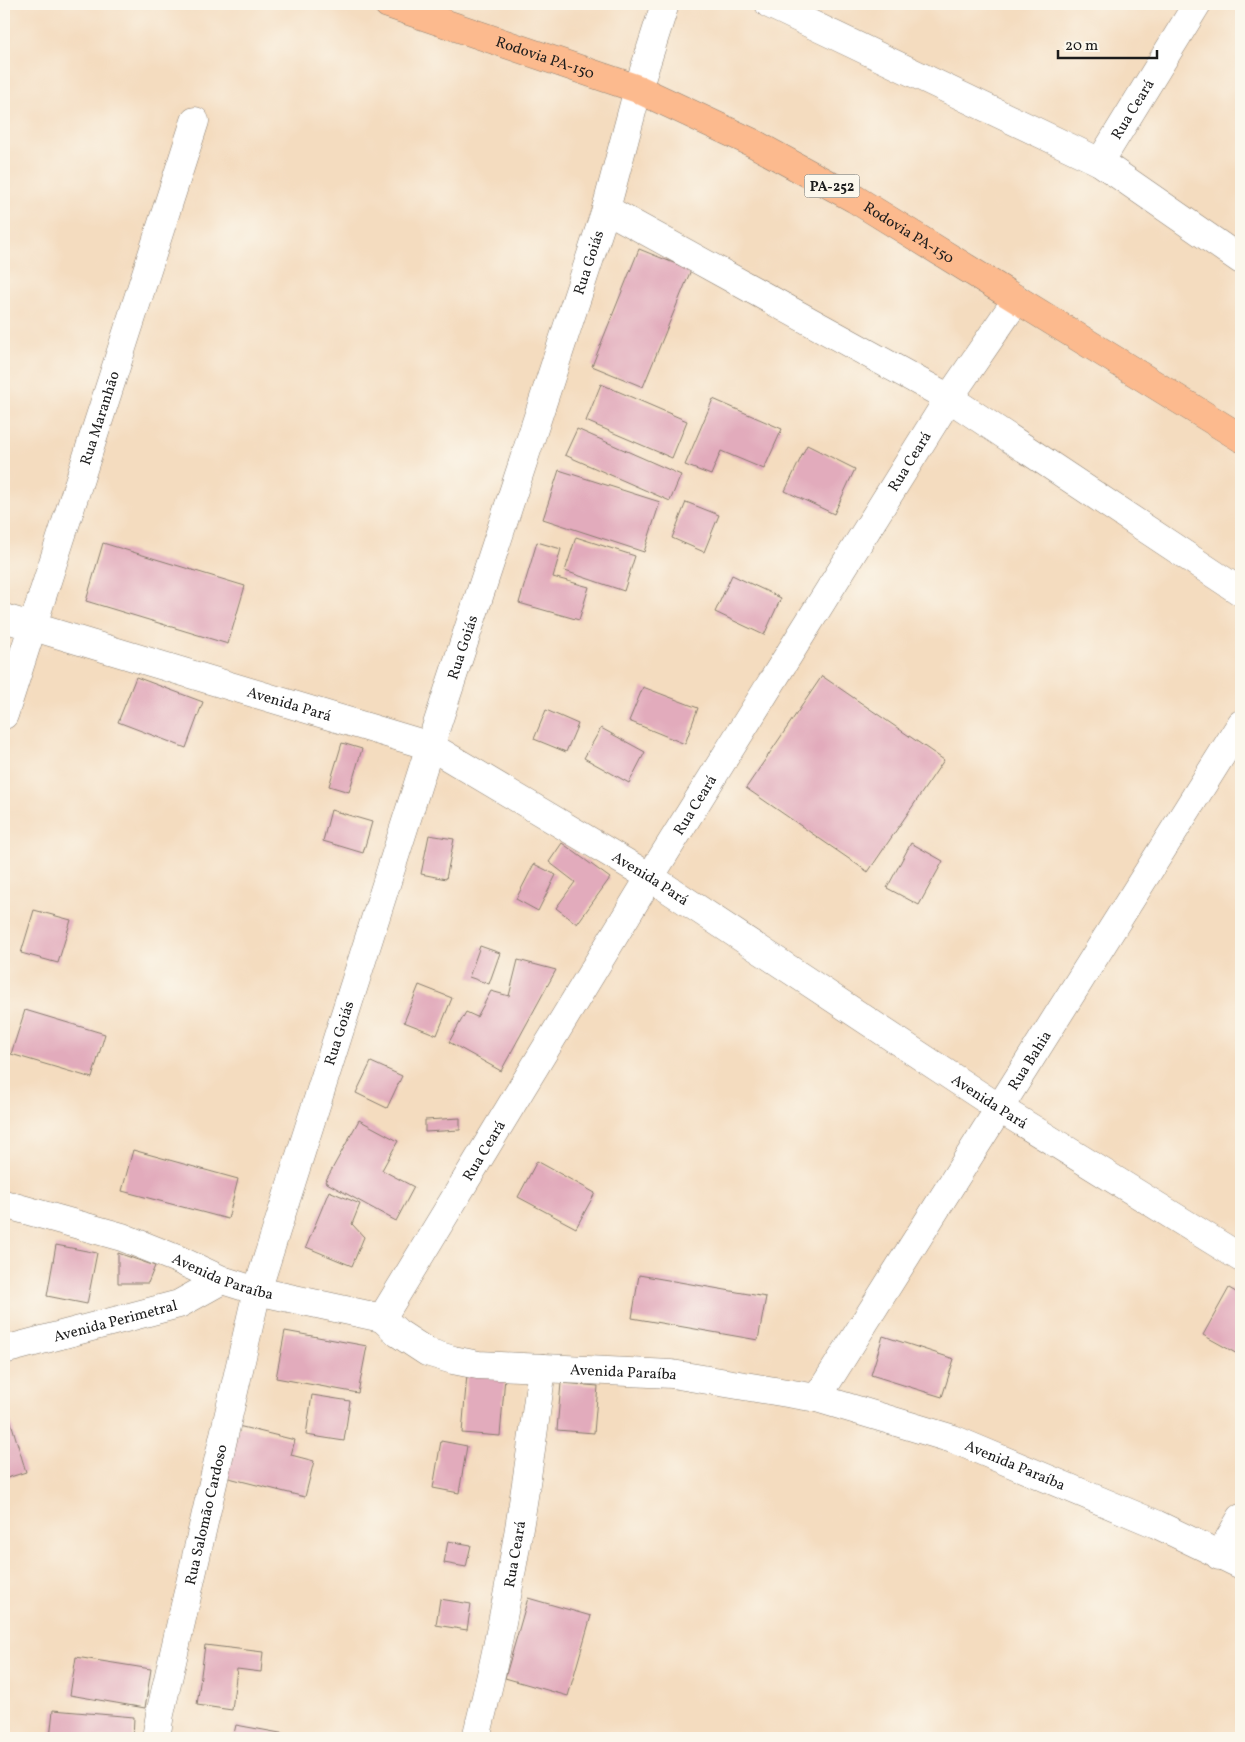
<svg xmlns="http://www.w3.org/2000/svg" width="1245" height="1742" viewBox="0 0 1245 1742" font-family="Vollkorn,serif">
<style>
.building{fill:#e2abbc}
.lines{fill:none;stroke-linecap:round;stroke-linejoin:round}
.minor-casing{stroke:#887c6e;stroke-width:29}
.tertiary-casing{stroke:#887c6e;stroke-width:29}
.trunk-casing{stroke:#887c6e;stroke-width:29}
.minor{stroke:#fff;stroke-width:28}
.tertiary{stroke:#fff;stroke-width:28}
.trunk{stroke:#fcba8e;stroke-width:28}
.labels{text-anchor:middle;stroke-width:4;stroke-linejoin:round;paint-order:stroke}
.shield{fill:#fbf7ec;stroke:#5f5e5a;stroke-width:1}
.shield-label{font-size:14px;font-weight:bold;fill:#1c1c1c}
.street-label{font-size:15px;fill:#1c1c1c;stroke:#fbf7ec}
</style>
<rect width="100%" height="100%" fill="#fbf7ec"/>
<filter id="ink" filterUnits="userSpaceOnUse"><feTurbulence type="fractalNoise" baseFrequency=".02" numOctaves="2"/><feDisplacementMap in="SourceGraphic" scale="10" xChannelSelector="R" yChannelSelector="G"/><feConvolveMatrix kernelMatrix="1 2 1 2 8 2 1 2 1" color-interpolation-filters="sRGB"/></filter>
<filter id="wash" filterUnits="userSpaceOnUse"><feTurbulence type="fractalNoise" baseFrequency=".0096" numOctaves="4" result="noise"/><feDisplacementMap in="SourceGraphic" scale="20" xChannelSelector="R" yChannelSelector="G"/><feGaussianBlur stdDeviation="1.12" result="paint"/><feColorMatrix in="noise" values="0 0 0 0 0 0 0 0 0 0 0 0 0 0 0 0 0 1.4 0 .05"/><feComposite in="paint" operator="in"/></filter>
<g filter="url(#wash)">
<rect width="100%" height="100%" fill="#f4dcbf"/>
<g id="blocks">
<path class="building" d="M 639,249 L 691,270 L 643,387 L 592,366 Z
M 601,384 L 687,421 L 672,458 L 586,421 Z
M 713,399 L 782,429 L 764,469 L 721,451 L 711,475 L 685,465 Z
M 577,429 L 681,475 L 670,501 L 565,455 Z
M 807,445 L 855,469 L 834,514 L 785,491 Z
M 559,470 L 660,502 L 644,552 L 543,519 Z
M 686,502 L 719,515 L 704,552 L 672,538 Z
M 576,537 L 635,556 L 624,591 L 565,571 Z
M 537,542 L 561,549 L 553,577 L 589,587 L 579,620 L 519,603 Z
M 103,543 L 245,586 L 228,644 L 86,601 Z
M 732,575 L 781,598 L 764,635 L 715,612 Z
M 822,676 L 944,760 L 868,872 L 746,788 Z
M 136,677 L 203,702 L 186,748 L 118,722 Z
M 643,687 L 698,708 L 685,744 L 629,721 Z
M 546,710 L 578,724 L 566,752 L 534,739 Z
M 601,728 L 645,752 L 629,783 L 584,758 Z
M 342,743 L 362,749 L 349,792 L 329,786 Z
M 331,810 L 372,822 L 363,853 L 323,841 Z
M 429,835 L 454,839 L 446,879 L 421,874 Z
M 562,843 L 610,878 L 577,924 L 556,908 L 575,882 L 549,862 Z
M 911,843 L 943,861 L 919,905 L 887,888 Z
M 534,864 L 556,875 L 538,911 L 516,899 Z
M 34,910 L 71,920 L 58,963 L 21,953 Z
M 480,946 L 500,953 L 489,984 L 469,977 Z
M 518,960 L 556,970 L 501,1071 L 449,1042 L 466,1012 L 477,1017 L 491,991 L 509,996 Z
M 419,985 L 452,998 L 437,1035 L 404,1022 Z
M 25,1010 L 105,1034 L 92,1078 L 11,1054 Z
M 371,1062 L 402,1076 L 387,1108 L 356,1093 Z
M 460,1118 L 460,1130 L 425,1132 L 425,1120 Z
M 359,1120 L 398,1141 L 382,1170 L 414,1187 L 396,1221 L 325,1182 Z
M 133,1150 L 238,1179 L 228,1219 L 122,1191 Z
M 537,1161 L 595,1193 L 576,1228 L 518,1197 Z
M 329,1191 L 360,1204 L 352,1224 L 364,1237 L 352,1266 L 306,1247 Z
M 56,1245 L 97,1253 L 87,1304 L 47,1296 Z
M 118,1253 L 155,1266 L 148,1283 L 118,1283 Z
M 639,1275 L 766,1297 L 758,1340 L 632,1318 Z
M 1229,1288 L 1241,1295 L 1241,1356 L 1203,1335 Z
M 285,1331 L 367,1346 L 358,1393 L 276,1378 Z
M 883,1336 L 954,1359 L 942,1397 L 871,1375 Z
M 467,1374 L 505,1377 L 500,1436 L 462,1433 Z
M 561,1383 L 598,1386 L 594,1433 L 557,1430 Z
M 312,1395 L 350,1401 L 344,1441 L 306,1435 Z
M 4,1399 L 26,1472 L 4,1479 Z
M 238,1426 L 295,1440 L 291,1455 L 314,1461 L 305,1497 L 225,1477 Z
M 441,1441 L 467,1446 L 459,1493 L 433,1488 Z
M 448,1541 L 471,1545 L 466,1567 L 444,1563 Z
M 528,1598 L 591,1616 L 568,1696 L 505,1678 Z
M 440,1599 L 471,1604 L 467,1630 L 436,1625 Z
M 205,1645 L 263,1652 L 261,1672 L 237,1669 L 232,1710 L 197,1705 Z
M 76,1657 L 151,1669 L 145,1708 L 70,1695 Z
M 53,1710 L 134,1717 L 133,1738 L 50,1738 Z
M 236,1725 L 291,1735 L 290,1738 L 233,1738 Z"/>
</g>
</g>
<g filter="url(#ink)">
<use href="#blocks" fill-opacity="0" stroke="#887c6e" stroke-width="1"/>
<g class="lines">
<g class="minor-casing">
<g id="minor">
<path d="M 769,4 L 1100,162 L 1241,260"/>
<path d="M 638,89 L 665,4"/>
<path id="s1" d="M 1100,162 L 1197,4"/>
<path d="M 606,209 L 949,398 L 1241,592"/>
<path id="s2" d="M 4,618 L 430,746 L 650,877 L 999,1108 L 1241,1258"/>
<path id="s3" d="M 4,715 L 195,121"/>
<path id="s4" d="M 4,1204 L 122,1237 L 177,1259 L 222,1280 L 257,1291 L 382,1318 L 398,1333 L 427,1352 L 453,1360 L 478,1365 L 672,1374 L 817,1398 L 953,1439 L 1156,1524 L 1241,1565"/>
<path id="s5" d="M 382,1318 L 650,877 L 949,398 L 1017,299"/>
<path id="s6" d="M 4,1350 L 179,1304 L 222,1280"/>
<path id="s7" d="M 817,1398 L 1241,724"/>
<path d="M 1219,1556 L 1241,1518"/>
<path id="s8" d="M 476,1738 C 507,1616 526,1493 542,1368"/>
</g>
</g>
<g class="tertiary-casing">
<g id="tertiary">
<path id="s9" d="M 156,1738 L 160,1714 L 257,1291 L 430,746 L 606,209 L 638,89"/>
</g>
</g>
<g class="trunk-casing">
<g id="trunk">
<path id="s10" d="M 388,4 L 638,89 L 753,143 L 855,199 L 1241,438"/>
</g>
</g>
<use href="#minor" class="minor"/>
<use href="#tertiary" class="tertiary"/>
<use href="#trunk" class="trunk"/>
</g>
</g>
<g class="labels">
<rect class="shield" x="804.5" y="174.5" width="55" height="23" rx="4"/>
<g class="shield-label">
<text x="832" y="191">PA-252</text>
</g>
<g class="street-label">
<text dy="5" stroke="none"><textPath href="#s10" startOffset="166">Rodovia PA-150</textPath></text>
<text dy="5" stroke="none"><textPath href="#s1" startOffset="62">Rua Ceará</textPath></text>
<text dy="5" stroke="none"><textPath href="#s10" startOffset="571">Rodovia PA-150</textPath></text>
<text dy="5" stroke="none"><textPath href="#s9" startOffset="1539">Rua Goiás</textPath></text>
<text dy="5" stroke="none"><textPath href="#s3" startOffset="312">Rua Maranhão</textPath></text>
<text dy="5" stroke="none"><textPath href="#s5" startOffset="1006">Rua Ceará</textPath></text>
<text dy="5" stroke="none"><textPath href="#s9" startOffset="1134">Rua Goiás</textPath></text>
<text dy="5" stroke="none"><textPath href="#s2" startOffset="298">Avenida Pará</textPath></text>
<text dy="5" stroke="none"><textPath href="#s5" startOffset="601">Rua Ceará</textPath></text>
<text dy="5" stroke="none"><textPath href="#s2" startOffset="702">Avenida Pará</textPath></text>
<text dy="5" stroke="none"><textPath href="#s9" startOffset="729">Rua Goiás</textPath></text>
<text dy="5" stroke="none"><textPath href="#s7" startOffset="399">Rua Bahia</textPath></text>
<text dy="5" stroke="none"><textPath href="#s2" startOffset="1108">Avenida Pará</textPath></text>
<text dy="5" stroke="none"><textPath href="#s5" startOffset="196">Rua Ceará</textPath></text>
<text dy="5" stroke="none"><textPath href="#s4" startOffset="231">Avenida Paraíba</textPath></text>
<text dy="5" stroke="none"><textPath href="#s6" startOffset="115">Avenida Perimetral</textPath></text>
<text dy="5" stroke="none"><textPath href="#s4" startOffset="651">Avenida Paraíba</textPath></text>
<text dy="5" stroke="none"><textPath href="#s4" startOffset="1056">Avenida Paraíba</textPath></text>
<text dy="5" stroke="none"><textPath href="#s9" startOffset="229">Rua Salomão Cardoso</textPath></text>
<text dy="5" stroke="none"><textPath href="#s8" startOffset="188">Rua Ceará</textPath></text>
</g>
</g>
<rect width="1245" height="1742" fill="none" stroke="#fbf7ec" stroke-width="20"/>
<path d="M1058 50v8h99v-8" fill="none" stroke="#1c1c1c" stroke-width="2.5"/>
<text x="1065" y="50" font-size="15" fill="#1c1c1c" stroke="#fbf7ec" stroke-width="4" paint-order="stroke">20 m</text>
</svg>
